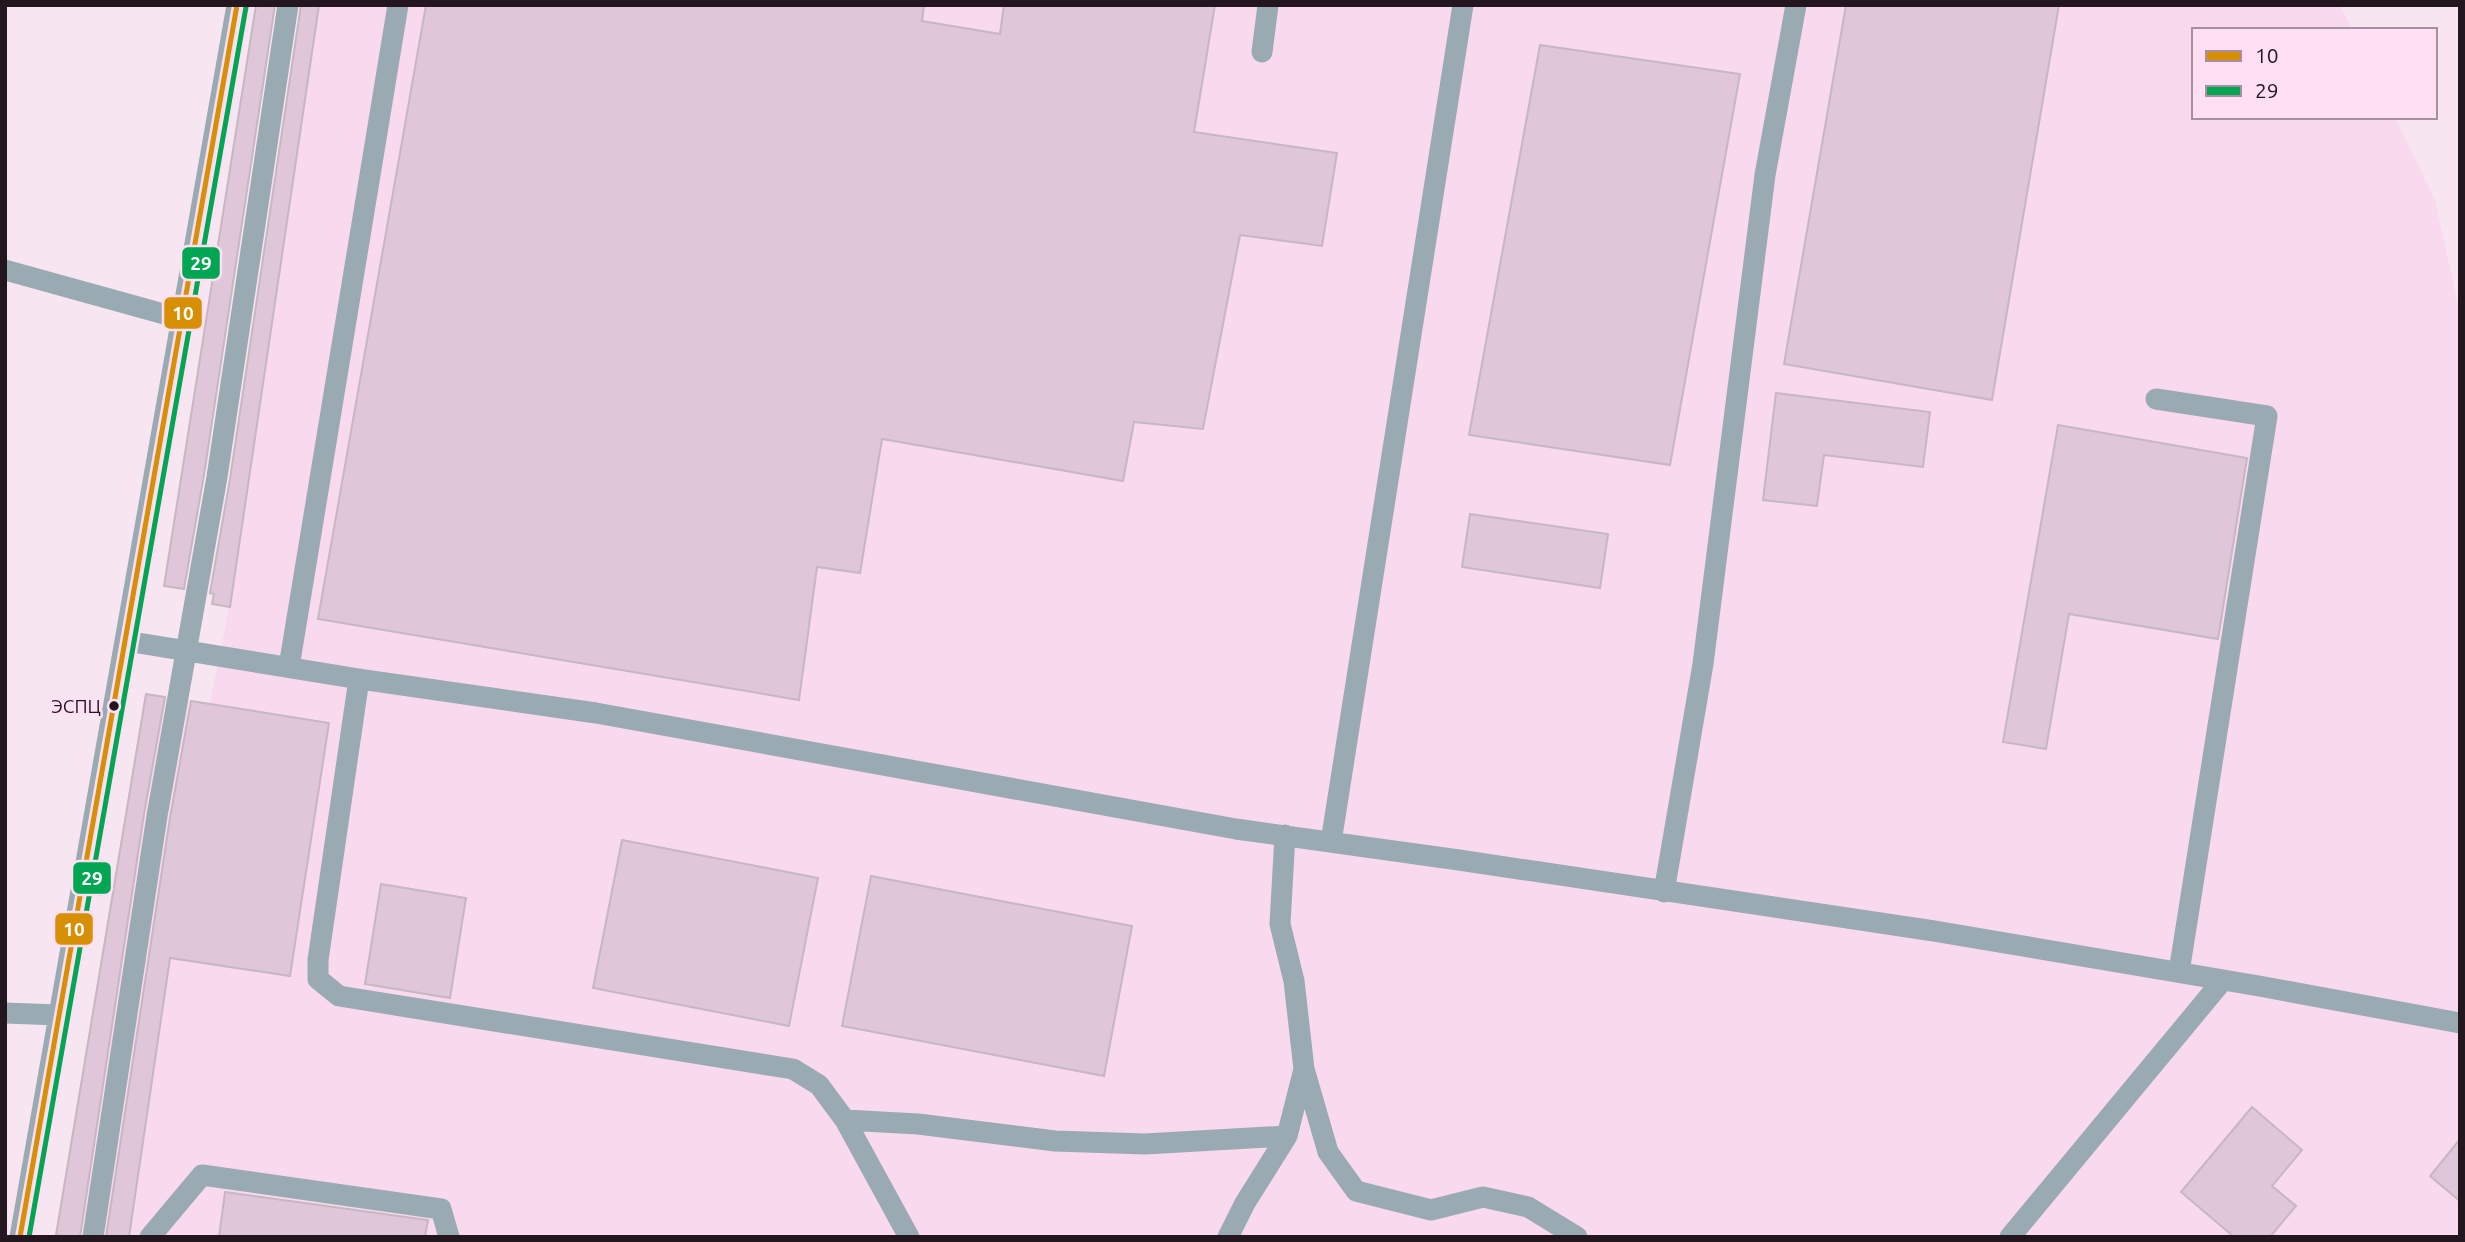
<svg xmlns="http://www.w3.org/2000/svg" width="2465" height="1242" viewBox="0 0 2465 1242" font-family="Ubuntu,sans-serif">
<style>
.built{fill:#f9d9ee}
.building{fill:#dfc6d8;stroke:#c6b7c1;stroke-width:2}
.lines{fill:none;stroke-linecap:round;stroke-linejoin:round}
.minor{stroke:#9aaab3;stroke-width:21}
.bus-1-casing{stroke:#fedff3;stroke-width:10}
.bus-2-casing{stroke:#fedff3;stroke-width:10}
.bus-1{stroke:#d79005;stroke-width:5}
.bus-2{stroke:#00a651;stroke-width:5}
.bus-dot{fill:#23161f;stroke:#fedff3;stroke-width:2.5}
.labels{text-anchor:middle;stroke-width:5;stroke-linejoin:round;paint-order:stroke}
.bus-label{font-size:19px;fill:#23161f;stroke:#fedff3;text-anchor:end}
.line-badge{stroke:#fedff3;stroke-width:2.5}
.badge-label{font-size:19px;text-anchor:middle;font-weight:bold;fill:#fff}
</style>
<rect width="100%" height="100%" fill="#f7e6f1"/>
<path class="built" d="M 319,5 L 2340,5 L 2352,30 L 2194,30 L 2194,117 L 2395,117 L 2435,200 L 2460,313 L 2460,1237 L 56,1235 L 146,694 L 210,704 L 233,586 Z"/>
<path class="building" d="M 256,5 L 275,5 L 204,475 L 184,589 L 164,586 Z
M 301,5 L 319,5 L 230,607 L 212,604 L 214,594 L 210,593 L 230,479 Z
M 426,5 L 924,5 L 922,21 L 1000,34 L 1004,5 L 1215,5 L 1194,132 L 1337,153 L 1322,246 L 1240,235 L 1203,429 L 1134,422 L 1123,481 L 882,439 L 860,573 L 817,567 L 799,700 L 318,619 Z
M 1846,5 L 2059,5 L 1992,400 L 1784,364 Z
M 1540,45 L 1740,74 L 1670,465 L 1469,435 Z
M 1776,393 L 1930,412 L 1923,467 L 1824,455 L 1817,506 L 1763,500 Z
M 2058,425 L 2247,458 L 2218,639 L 2069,614 L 2046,749 L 2003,742 Z
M 1470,514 L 1608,534 L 1600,588 L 1462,567 Z
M 146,694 L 165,697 L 144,814 L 80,1237 L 65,1237 L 56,1235 Z
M 191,701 L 329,723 L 290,976 L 170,958 L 129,1237 L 106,1237 L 170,818 Z
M 622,840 L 818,878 L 789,1026 L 593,988 Z
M 871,876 L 1132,926 L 1104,1076 L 842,1026 Z
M 381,884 L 466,898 L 450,998 L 365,984 Z
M 2252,1107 L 2302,1150 L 2272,1186 L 2296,1206 L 2270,1237 L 2234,1237 L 2181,1192 Z
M 2460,1139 L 2460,1201 L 2430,1176 Z
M 225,1192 L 428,1220 L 425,1237 L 219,1237 Z"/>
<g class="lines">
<path class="minor" d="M 1262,52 L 1268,5
M 5,270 L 182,319
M 2156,399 L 2267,416 L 2179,972
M 126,641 L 359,679 L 596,713 L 1236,829 L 1459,860 L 1934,931 L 2259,986 L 2460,1023
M 289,667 L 398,5
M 359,679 L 318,960 L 318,979 L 339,996 L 793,1069 L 819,1085 L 845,1120 L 909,1237
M 1331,842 L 1463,5
M 1664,892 L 1703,664 L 1765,175 L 1796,5
M 5,1013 L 59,1015
M 1304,1069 L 1328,1152 L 1356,1191 L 1431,1210 L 1483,1197 L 1528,1207 L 1577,1237
M 845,1120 L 918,1124 L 1055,1141 L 1145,1144 L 1287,1136
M 20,1237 L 237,5
M 93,1237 L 157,816 L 217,477 L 288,5
M 150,1237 L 202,1175 L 441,1209 L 449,1237
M 1228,1237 L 1245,1203 L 1287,1136 L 1304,1069 L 1294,981 L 1280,924 L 1285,835
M 2010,1237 L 2223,980"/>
<g class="bus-1-casing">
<path id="bus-1" d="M 20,1237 L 237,5"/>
</g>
<g class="bus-2-casing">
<path id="bus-2" d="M 29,1237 L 246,7"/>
</g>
<use href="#bus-1" class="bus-1"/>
<use href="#bus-2" class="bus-2"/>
</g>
<circle class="bus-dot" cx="114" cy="706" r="6"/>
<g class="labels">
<g class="bus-label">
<text x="101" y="713">ЭСПЦ</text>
</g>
</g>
<g class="line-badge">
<rect x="181" y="246" width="40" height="34" rx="7" fill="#00a651"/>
<rect x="163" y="296" width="40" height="34" rx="7" fill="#d79005"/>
<rect x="72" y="861" width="40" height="34" rx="7" fill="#00a651"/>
<rect x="54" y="912" width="40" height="34" rx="7" fill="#d79005"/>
</g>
<g class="badge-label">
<text x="201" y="270">29</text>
<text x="183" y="320">10</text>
<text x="92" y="885">29</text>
<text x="74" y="936">10</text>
</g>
<rect width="2465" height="1242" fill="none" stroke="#23161f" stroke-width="14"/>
<rect x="2192" y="28" width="245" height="91" fill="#fedff3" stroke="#a68f9e" stroke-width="2"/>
<rect x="2206" y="51" width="35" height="10" fill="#d79005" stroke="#a68f9e" stroke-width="2"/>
<text x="2255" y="63" font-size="21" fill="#23161f">10</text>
<rect x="2206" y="86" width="35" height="10" fill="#00a651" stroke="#a68f9e" stroke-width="2"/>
<text x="2255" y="98" font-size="21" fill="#23161f">29</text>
</svg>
